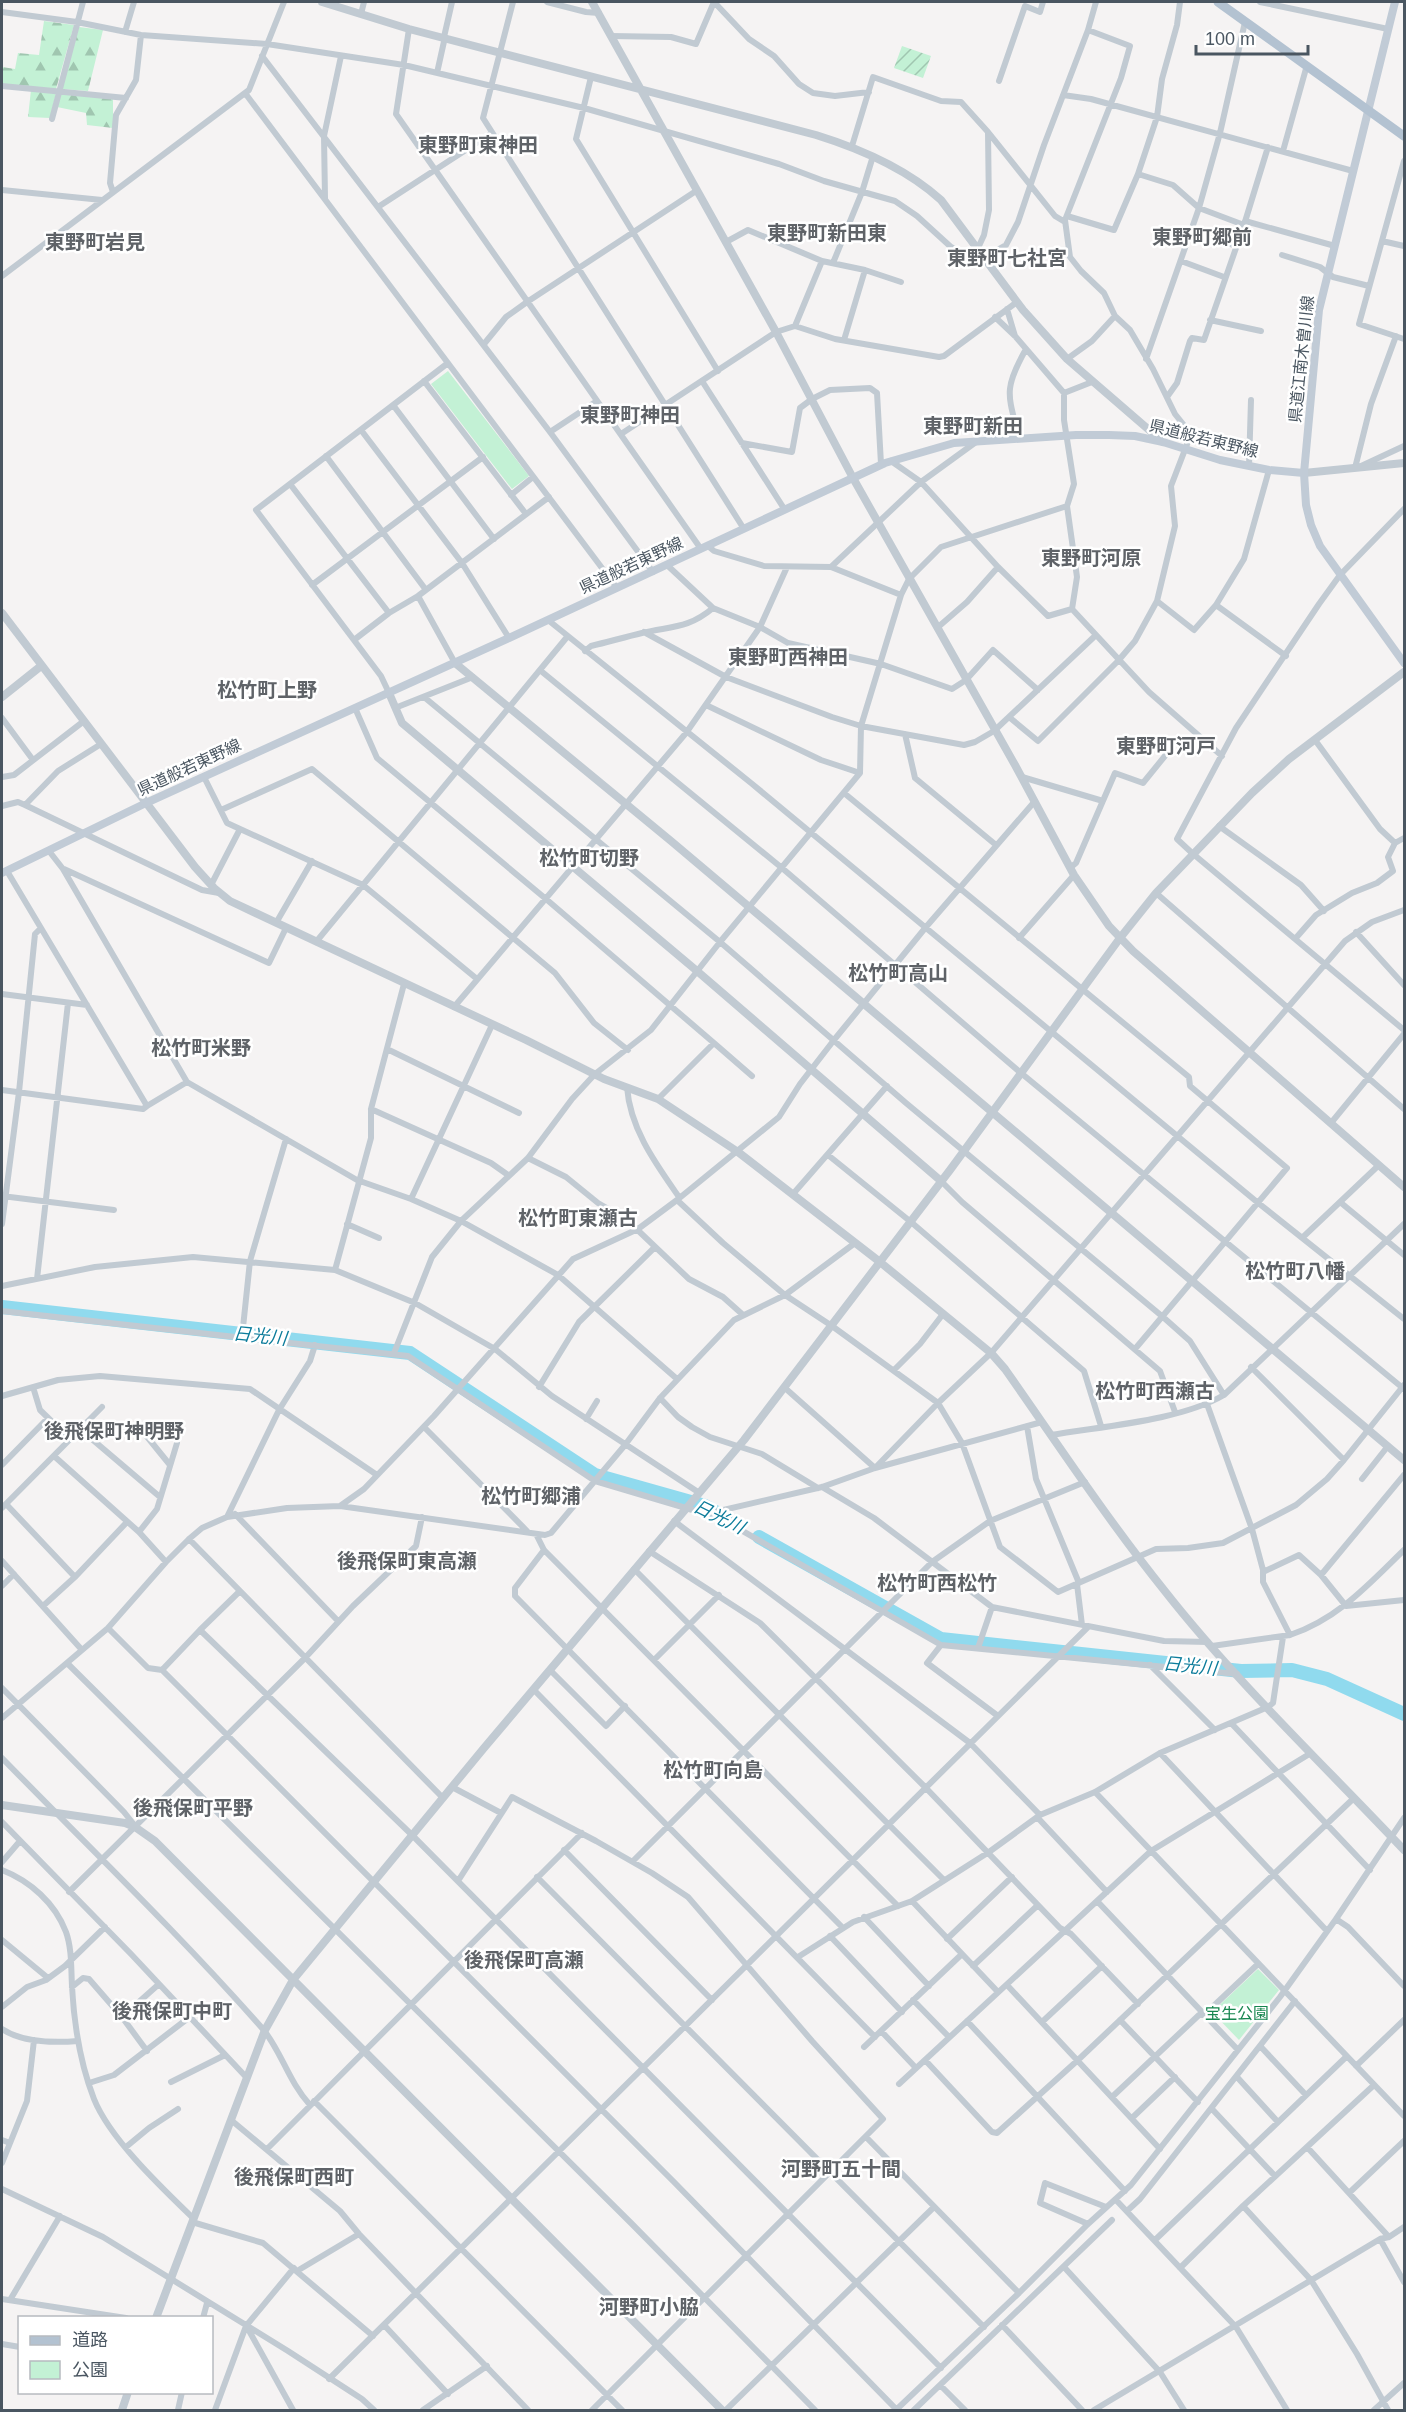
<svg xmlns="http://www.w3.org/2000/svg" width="1406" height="2412" viewBox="0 0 1406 2412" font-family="Helvetica,'Noto Sans JP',sans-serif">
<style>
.forest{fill:url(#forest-firs)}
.park{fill:#c3f1d5}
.garden{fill:url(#garden-furrows)}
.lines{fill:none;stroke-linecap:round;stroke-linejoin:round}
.river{stroke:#90daee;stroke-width:14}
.minor{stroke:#c1cad2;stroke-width:6}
.tertiary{stroke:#c1cad2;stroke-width:8}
.secondary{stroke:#c1cbd6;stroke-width:8}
.primary{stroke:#b3c2d1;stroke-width:9}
.labels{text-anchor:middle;stroke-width:5;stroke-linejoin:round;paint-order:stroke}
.street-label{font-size:16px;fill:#4a5661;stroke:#fff}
.park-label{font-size:16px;fill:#17864f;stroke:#fff}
.water-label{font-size:18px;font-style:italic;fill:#0c7c9b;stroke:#fff}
.quarter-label{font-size:20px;font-weight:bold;fill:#5f6368;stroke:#fff}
</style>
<defs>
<pattern id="forest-firs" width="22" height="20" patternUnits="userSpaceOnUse" patternTransform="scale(1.5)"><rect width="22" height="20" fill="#c3f1d5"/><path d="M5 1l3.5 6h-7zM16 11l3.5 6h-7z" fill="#a0c6b0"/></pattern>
<pattern id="garden-furrows" width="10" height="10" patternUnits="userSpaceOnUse" patternTransform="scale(1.5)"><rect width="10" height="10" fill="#c3f1d5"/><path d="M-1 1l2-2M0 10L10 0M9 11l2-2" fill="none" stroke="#a0c6b0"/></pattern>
</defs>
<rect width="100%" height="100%" fill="#f5f3f3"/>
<path class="forest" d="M 44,21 L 74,25 L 56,89 L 2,84 L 2,67 L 15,69 L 18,53 L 39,55 Z
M 79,27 L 103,30 L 88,91 L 62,89 Z
M 31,90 L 56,93 L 50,118 L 28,117 Z
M 60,92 L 113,98 L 113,128 L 87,125 L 86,113 L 57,107 Z"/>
<path class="park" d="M 448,371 L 529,476 L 512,489 L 431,384 Z
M 1258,1969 L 1279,1990 L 1239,2040 L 1212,2012 Z"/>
<path class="garden" d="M 902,46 L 931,56 L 923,78 L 894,68 Z"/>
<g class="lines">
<path class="river" d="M 2,1307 L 410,1353 L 595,1475 L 705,1506 L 726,1518
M 759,1537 L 941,1639 L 1241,1671 L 1292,1670 L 1327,1679 L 1404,1714"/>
<path class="minor" d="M 513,2 L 483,118 L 744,529
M 547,2 L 586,12 L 599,13
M 714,2 L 749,39 L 774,56 L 799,84 L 813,93 L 835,96 L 869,92
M 1260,2 L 1388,29
M 2,12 L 77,22 L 141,35 L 267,44 L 404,65 L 584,108 L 779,164 L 824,181 L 895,201 L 917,216 L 951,247 L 978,261 L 1006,245 L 1018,222 L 1044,145 L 1088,30 L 1130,46 L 1121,78 L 1065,220 L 1070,257 L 1081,271 L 1104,293 L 1115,316 L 1130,330 L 1153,369 L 1175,414 L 1191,434 L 1171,486 L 1175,526 L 1157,601 L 1135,641 L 1118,661 L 1038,741 L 1009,717
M 361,14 L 364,2
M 409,29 L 396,114 L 701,549
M 1088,30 L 1096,2
M 125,32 L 134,2
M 611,36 L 671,37 L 696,44 L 714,2
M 444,37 L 452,2
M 262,56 L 550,432 L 653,572
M 437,73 L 445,37
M 591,77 L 576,139 L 718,371
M 999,81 L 1025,6 L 1040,12 L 1043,2
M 2,86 L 126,98
M 245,93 L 617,588
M 1063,95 L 1091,99 L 1353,171
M 52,119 L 83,2
M 988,132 L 1055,216 L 1065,222
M 852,146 L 873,77 L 941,101 L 961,102 L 988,132 L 989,210 L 984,235 L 978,248
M 1283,151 L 1307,65
M 1404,161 L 1359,324 L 1404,339
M 1138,174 L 1173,185 L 1199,208 L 1244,225
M 2,190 L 102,200
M 113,192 L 110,183 L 116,115 L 136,80 L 141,35
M 325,198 L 324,136 L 341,56
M 378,207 L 492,133
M 1067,216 L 1114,230 L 1138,174 L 1157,117 L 1162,79 L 1177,25 L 1180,2
M 1245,221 L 1335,246
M 1191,231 L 1236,246
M 1382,241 L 1404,246
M 726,242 L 748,230 L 822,261 L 865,270 L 844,340
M 1282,255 L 1320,267 L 1333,277 L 1369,286
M 1181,261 L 1224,277
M 833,263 L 862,192 L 873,156
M 865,270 L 901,282
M 2,276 L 249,90 L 284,2
M 1007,309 L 1015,336
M 995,317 L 1015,336 L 1064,393
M 1210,320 L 1261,331
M 795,326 L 822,261
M 484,344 L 506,317 L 527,302 L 696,191
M 1067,359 L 1092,341 L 1115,316
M 1146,359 L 1199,208 L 1220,133 L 1245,22
M 424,381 L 526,514
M 702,381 L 785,510
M 1092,382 L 1064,393 L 1064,420 L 1074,484 L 1067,506 L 1077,577 L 1072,609 L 1149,692 L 1222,756
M 1167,397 L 1177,383 L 1190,341 L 1192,338 L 1204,340 L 1244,225 L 1268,147
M 393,405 L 494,539
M 361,430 L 462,563 L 509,638
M 550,432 L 597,401
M 621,434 L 776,332 L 795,326 L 835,339 L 939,357 L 944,356 L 1017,302
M 1019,438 C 1008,394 1003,390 1026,349
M 742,443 L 792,452 L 800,408 L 812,399 L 830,390 L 870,388 L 877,393 L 881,464
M 326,456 L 426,590
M 891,461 L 921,482 L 998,567 L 1048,616 L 1072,609
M 1249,466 L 1251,400
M 1359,467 L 1404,446
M 1355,468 L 1371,404 L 1396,336
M 290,484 L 389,613
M 511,495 L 533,477
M 1404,509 L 1340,575 L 1319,604 L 1236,728 L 1177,839 L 1192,853 L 1404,1030
M 708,546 L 714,551 L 764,566 L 831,567 L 901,595
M 667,565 L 713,608 L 760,627 L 788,643 L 881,664 L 952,689 L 966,680 L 993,650 L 1038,690
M 831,567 L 921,482 L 976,442
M 312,585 L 483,457
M 418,596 L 455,663
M 1157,601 L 1194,630 L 1216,605 L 1244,559 L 1269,470
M 1216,605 L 1286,656
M 548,620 L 751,783 L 1257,1202 L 1404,1319
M 937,628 L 967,602 L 998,567
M 644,632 L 726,677 L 832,717 L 861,726 L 964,745 L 975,742 L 994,731 L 1096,635
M 354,640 L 389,613 L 418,596 L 549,497
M 585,651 L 591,646 C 608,642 625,637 642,633 C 671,626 688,629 713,608
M 541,671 L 782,868 L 1021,1073 L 1404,1389
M 389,693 L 381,676 L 256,510 L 448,363
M 424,697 L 720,942 L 906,1103 L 1163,1317 L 1190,1341 L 1224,1395
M 706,705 L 821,760 L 860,773
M 355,708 L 377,758 L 546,899 L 714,1043 L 658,1099
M 395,708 L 473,677
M 2,718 L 33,760
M 905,734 L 915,778 L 996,845
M 1315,740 L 1380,829 L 1395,843
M 2,777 L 14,775 L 84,721
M 204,777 L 227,823 L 363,885 L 477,979
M 1022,777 L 1103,801
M 844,793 L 1189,1077 L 1190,1086 L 1287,1168 L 1135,1349
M 25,805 L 58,771 L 101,744
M 2,806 L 18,802 L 25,805 L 202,890 L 219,893
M 221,810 L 312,769 L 555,973 L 594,1023 L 628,1050
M 1219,826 L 1301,885 L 1324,911
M 49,851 L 63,869 L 187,1082 L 357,1180 L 411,1199 L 461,1221 L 558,1275 L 677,1379
M 1070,868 L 1076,863 L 1115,773 L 1143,783 L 1169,751
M 64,869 L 269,963 L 286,928
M 211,885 L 240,829
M 1156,893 L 1404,1109
M 276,923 L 312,861
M 1356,932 L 1404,985
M 1019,938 L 1074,875
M 1295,939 L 1316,915 L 1352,893 L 1377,883 L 1393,871 L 1388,857 L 1395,843 L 1404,838
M 316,942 L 567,637
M 2,994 L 87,1005
M 454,1007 L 686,733 L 760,627 L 787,567
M 714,1043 L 752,1076
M 387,1049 L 519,1113
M 627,1087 C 630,1129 656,1164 679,1197
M 2,1090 L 143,1109 L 147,1106 L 7,871
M 147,1106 L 187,1082
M 371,1109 L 491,1163 L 508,1175
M 1331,1123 L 1404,1034
M 828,1155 L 911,1222 L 1084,1371 L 1101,1426
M 528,1158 L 566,1177 L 598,1203 L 626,1219 L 689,1279 L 723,1297 L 742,1314
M 941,1181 L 962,1202 L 1160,1371 L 1175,1412
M 793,1194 L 887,1086
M 2,1196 L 114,1210
M 411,1199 L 492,1025
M 677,1200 L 723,1243 L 785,1295 L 832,1326 L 938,1403 L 962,1443 L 1000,1547 L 1058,1592 L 1156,1549 L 1188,1548 L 1223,1543 L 1296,1505 L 1327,1479 L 1344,1460 L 1404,1385
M 1340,1202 L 1404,1255
M 2,1224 L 19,1092 L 35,934 L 40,929
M 347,1224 L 379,1238
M 1302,1238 L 1379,1165
M 335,1270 L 415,1303 L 495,1349 L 552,1396 L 698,1492
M 37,1279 L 68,1003
M 2,1286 L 95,1267 L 193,1257 L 335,1270 L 371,1138 L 371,1109 L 404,984
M 2,1311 L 408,1356 L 595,1481 L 706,1514 L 822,1487 L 875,1468 L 1042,1422
M 242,1337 L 250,1261 L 286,1139
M 394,1353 L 432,1257 L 461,1221 L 528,1158 L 572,1099 L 595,1074 L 651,1030 L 720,942 L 860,773 L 861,726 L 901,595 L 909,579 L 941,547 L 1067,506
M 1251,1367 L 1344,1460
M 894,1370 L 920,1344 L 943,1314
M 33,1387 L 40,1410 L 70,1439
M 539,1387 L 579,1322 L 655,1247
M 785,1388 L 875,1468 L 938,1403 L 991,1353 L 1345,941 L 1372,922 L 1404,910
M 2,1396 L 58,1380 L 100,1376 L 250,1389 L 377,1475
M 660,1398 L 678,1417 L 692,1427 L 710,1437 L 762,1454 L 818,1488
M 1207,1404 L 1252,1529 L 1263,1570 L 1263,1582 L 1290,1635
M 586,1419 L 597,1401
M 1027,1426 L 1036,1479 L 1079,1583
M 424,1427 L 527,1531
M 80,1429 L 160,1497
M 1051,1435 C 1103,1426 1179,1421 1224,1395 L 1404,1224
M 94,1440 L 105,1428 L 144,1433 L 170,1465
M 54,1456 L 139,1532 L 166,1562
M 2,1465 L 48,1418
M 1404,1475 L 1321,1575 L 1346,1606 L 1404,1600
M 1362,1479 L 1388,1446
M 822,1487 L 874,1518 L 992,1607 L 1164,1641 L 1208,1642
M 6,1504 L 75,1577
M 340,1506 L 364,1489 L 434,1416 L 573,1259 L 638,1229 L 677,1200 L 779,1117 L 800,1084 L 834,1040 L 926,927 L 1035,801
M 2,1508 L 102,1407
M 235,1514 L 338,1621
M 713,1514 L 941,1645 L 1237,1674
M 227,1517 L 287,1508 L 340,1506 L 545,1535 L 551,1533 L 625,1445 L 660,1398 L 734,1320 L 785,1295 L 855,1243
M 674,1521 L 970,1743 L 1040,1815
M 139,1532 L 157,1509 L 177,1443
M 536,1534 L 544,1550 L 898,1906
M 189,1539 L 443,1798
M 544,1550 L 515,1588 L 515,1596 L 843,1928
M 649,1551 L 760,1623 L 925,1787 L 1060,1928 L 1071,1934 L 1138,2004
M 2,1561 L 82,1650
M 634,1569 L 944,1880
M 1263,1572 L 1299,1555 L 1321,1575
M 1077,1584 L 1082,1625
M 2,1586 L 14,1574
M 239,1592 L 200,1630 L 412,1835 L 941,2368
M 43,1606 L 76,1576 L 127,1522
M 108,1628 L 148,1668 L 162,1670 L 673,2181 L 897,2410
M 941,1645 L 927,1663 L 998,1716
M 1212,1646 L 1290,1635 C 1338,1619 1369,1584 1404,1550
M 978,1648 L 992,1607
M 654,1660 L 719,1595
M 67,1663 L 631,2223 L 815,2410
M 1150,1665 L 1215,1730
M 162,1670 L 200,1630
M 550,1670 L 606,1726 L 625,1706
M 2,1688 L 124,1812 L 135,1826
M 534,1690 L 875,2037
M 2,1718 L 108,1628 L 166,1562 L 189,1539 L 202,1528 L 227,1517 L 279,1410 L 310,1361 L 315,1345
M 1231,1723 L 1370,1870
M 1160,1753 L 1327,1931
M 2,1758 C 89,1847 179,1934 262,2028 C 281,2050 288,2081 310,2105
M 452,1787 L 501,1813
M 1095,1792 L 1404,2116
M 1037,1817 L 1107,1892
M 2,1822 L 131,1954 L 247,2078
M 564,1850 L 712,2000
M 633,1861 L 932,1562 L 990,1521 L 1085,1482
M 2,1862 L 20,1841
M 2,1870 C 30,1881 55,1903 66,1932 C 72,1949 71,1968 72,1986 C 74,2024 80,2063 94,2099 C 110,2139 162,2188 193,2218
M 537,1877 L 984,2327
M 458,1881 L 512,1797 L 596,1841 L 652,1873 L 688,1897 L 812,2041 L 883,2119 L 592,2410
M 69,1892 L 305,1658 L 353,1606 L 416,1546 L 422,1517
M 912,1901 L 998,1992
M 1097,1901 L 1238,2050
M 864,1917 L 929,1986
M 1336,1919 L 1348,1927 L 1404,1986
M 830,1936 L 902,2012
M 947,1939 L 1012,1877
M 2,1940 L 48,1978
M 798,1957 L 853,1922 L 912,1901 L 989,1852 L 1040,1815 L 1095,1792 L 1160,1753 L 1268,1707 L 1273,1703 L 1283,1637
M 973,1966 L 1038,1905
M 1007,1985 L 1160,2149
M 72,1987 L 83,1978 L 89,1979 L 122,2017 L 147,2051
M 913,2000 L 949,2037
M 2,2007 L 27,1987 L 46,1980 L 65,1966 L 105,1927
M 122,2017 L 159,1984
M 1120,2020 L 1198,2102
M 967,2021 L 1125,2191
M 1042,2022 L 1102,1966
M 2,2029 C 23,2043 53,2043 78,2041
M 881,2031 L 916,2068
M 864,2047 L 962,1954
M 1261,2047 L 1305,2094
M 925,2060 L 992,2132 L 997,2133 L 1078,2060 L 1354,1798
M 1356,2066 L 1404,2020
M 1237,2077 L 1277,2121
M 171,2082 L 225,2055
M 89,2083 L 114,2075 L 191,2016
M 899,2084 L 1151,1851 L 1311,1753
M 1112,2097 L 1199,2015 L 1204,2015 L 1258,1964
M 314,2101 L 622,2410
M 1212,2109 L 1275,2176
M 1132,2118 L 1175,2077
M 231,2120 L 340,2211 L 359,2234 L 528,2410
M 866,2137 L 1019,2293
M 2,2140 L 10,2143
M 126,2147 L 149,2128 L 178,2109
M 1307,2147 L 1389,2237
M 267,2149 L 582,1833
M 2,2163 L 27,2101 L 34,2040
M 2,2189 L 103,2237 L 288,2351 L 362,2399 L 374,2410
M 1349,2193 L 1404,2141
M 1116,2200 L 1236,2327 L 1287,2410
M 1243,2206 L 1311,2280 L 1357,2354 L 1388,2410
M 1127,2211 L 1140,2199 L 1295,2001
M 192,2222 L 263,2243 L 373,2336
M 1088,2224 L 1040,2203 L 1045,2183 L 1106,2207
M 1380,2239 L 1404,2282
M 1155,2240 L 1346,2057
M 1064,2267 L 1160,2372 L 1184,2410
M 1180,2268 L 1243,2206 L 1374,2085
M 297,2271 L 359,2234
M 2,2299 L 126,2318
M 10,2300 L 60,2216
M 203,2318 L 207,2303
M 384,2325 L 448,2394
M 1002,2325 L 1082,2410
M 247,2327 L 293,2410
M 2,2344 L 20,2347
M 329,2379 L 1088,1627
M 940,2385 L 965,2410
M 178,2410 L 182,2392
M 215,2410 L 246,2326 L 294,2268
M 423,2410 L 487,2366
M 726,2410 L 934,2207
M 896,2410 L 1019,2293 L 1088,2224 L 1131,2185 L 1280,1997 L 1336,1919 L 1404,1818
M 914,2410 L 1112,2220
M 1094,2410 L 1380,2239 L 1389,2237 L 1404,2227
M 1374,2410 L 1404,2383"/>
<path class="tertiary" d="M 322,2 L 409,29 L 816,135 C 861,149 907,169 941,200 L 1023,310 L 1067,359 L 1163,442
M 592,2 L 776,332 L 853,478 L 1015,765 L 1074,875 L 1109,926 L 1133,951 L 1404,1187
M 1304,473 L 1404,463
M 2,613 L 195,867 L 214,888 L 230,901 L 526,1040 L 604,1079 L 658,1099 L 738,1152 L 880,1262 L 991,1353 L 1005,1369 C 1057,1443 1107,1519 1164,1590 C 1237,1683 1324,1765 1404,1850
M 455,663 L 671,841 L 1404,1460
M 389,693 L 402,723 L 697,971 L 941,1181
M 2,697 L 41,666
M 2,1805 L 125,1823 L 135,1827 L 155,1841 L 722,2410
M 156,2318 L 265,2030 L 293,1980 L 484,1748 L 744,1440 L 950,1170 L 1120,938 L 1156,893 L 1252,793 L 1289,759 L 1404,672
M 122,2410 L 128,2392"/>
<path class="secondary" d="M 1395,2 L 1319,310 L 1304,473 L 1306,505 L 1311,525 L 1320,546 L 1404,663
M 2,873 L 146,803 L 509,638 L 885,463 L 954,443 L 1076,435 L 1109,435 L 1135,436 L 1163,442 L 1220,460 L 1269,470 L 1304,473"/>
<path class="primary" d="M 1218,2 L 1404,136"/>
</g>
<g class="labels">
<g class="street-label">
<text transform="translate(1301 359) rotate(-84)" y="6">県道江南木曽川線</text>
<text transform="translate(1204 438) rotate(14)" y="6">県道般若東野線</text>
<text transform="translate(631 565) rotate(-25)" y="6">県道般若東野線</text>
<text transform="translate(189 767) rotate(-25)" y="6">県道般若東野線</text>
</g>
<g class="park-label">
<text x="1237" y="2019">宝生公園</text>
</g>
<g class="water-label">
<text transform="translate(260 1336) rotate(6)" y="6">日光川</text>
<text transform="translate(719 1517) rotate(26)" y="6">日光川</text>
<text transform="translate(1190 1666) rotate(6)" y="6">日光川</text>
</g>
<g class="quarter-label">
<text x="478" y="152">東野町東神田</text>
<text x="827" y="240">東野町新田東</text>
<text x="1202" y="244">東野町郷前</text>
<text x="95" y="249">東野町岩見</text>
<text x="1007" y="265">東野町七社宮</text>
<text x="630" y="422">東野町神田</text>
<text x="973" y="433">東野町新田</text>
<text x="1091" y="565">東野町河原</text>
<text x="788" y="664">東野町西神田</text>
<text x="267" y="697">松竹町上野</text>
<text x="1166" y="753">東野町河戸</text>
<text x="589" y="865">松竹町切野</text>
<text x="898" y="980">松竹町高山</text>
<text x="201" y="1055">松竹町米野</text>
<text x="578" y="1225">松竹町東瀬古</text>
<text x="1295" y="1278">松竹町八幡</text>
<text x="1155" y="1398">松竹町西瀬古</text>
<text x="114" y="1438">後飛保町神明野</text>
<text x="531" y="1503">松竹町郷浦</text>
<text x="407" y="1568">後飛保町東高瀬</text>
<text x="937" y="1590">松竹町西松竹</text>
<text x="713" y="1777">松竹町向島</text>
<text x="193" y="1815">後飛保町平野</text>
<text x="524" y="1967">後飛保町高瀬</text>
<text x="172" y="2018">後飛保町中町</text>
<text x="841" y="2176">河野町五十間</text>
<text x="294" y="2184">後飛保町西町</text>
<text x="649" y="2314">河野町小脇</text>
</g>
</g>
<rect width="1406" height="2412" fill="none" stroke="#4a5661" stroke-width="6"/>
<rect x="18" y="2316" width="195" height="78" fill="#ffffff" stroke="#b7bbc0" stroke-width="1.5"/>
<rect x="30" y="2336" width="30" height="9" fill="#b3c2d1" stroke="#b7bbc0" stroke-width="1.5"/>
<text x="72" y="2346" font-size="18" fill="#4a5661">道路</text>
<rect x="30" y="2361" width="30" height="18" fill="#c3f1d5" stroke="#b7bbc0" stroke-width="1.5"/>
<text x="72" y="2376" font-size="18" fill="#4a5661">公園</text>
<path d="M1196 45v9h112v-9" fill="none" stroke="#4a5661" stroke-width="3"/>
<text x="1205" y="45" font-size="18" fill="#4a5661" stroke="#ffffff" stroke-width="4.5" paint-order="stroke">100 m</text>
</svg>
